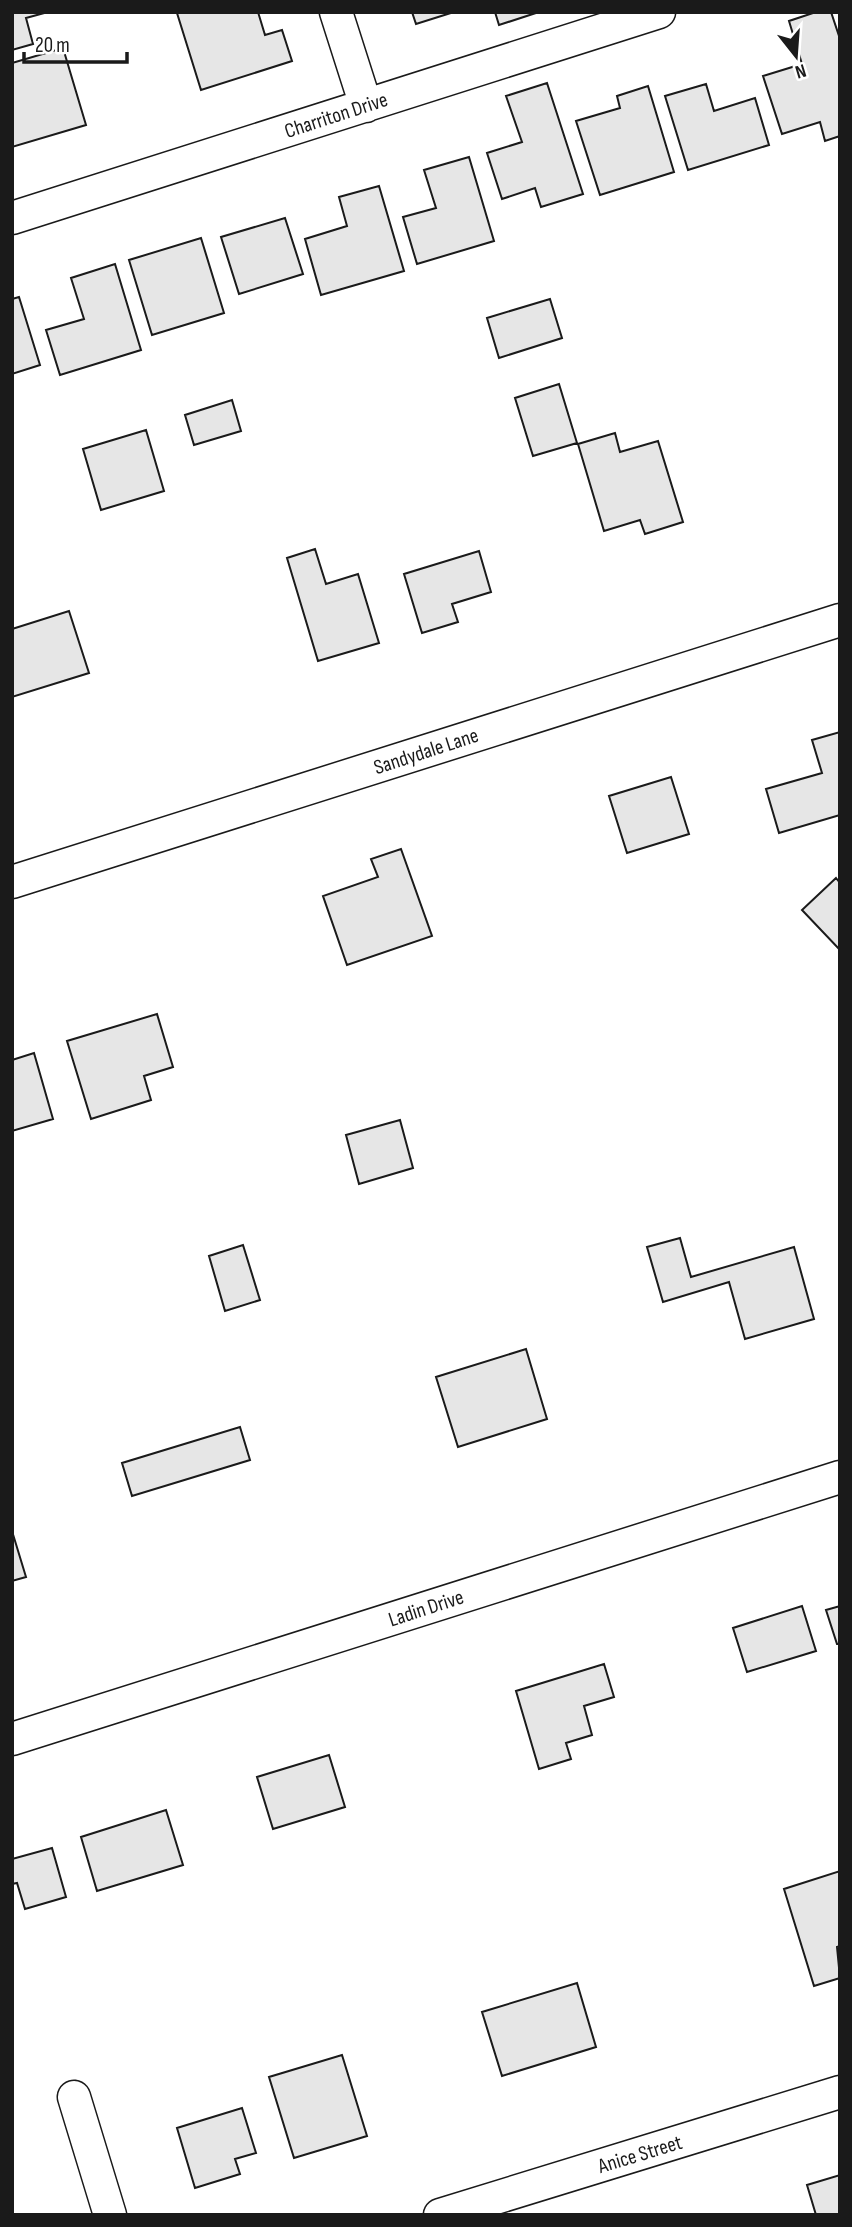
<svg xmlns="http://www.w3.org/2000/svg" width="852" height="2227" viewBox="0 0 852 2227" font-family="'Sofia Sans Condensed',sans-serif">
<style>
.building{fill:#e6e6e6;stroke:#1a1a1a;stroke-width:2}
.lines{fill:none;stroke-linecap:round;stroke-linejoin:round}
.street-casing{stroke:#1a1a1a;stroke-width:35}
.street{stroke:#fff;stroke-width:32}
.labels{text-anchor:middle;stroke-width:5;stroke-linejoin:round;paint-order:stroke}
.street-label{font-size:21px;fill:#1a1a1a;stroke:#fff}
</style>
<rect width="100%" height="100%" fill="#fff"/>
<path class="building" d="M 12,12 L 48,12 L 26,18 L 33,44 L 12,50 Z
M 258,12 L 265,35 L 282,30 L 292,61 L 201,90 L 177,13 Z
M 412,12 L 454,12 L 416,24 Z
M 495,12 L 539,12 L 499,25 Z
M 816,12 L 831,12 L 840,39 L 840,136 L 825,141 L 820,122 L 782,134 L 763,76 L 802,64 L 789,21 Z
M 63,48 L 86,125 L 12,147 L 12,63 Z
M 547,83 L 583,194 L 541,207 L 535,188 L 502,199 L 487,153 L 522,142 L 506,96 Z
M 706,84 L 714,111 L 755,98 L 769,145 L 688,170 L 665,96 Z
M 648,86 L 674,172 L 600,195 L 576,121 L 620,108 L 617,96 Z
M 469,157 L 494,241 L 417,264 L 403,217 L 436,208 L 424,170 Z
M 379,186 L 404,271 L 321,295 L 305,239 L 347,226 L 339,197 Z
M 285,218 L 303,274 L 239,294 L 221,237 Z
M 201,238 L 224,313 L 152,335 L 129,260 Z
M 115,264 L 141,350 L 60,375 L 46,330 L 84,319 L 71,278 Z
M 19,297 L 40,365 L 12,374 L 12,299 Z
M 550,299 L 562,338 L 499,358 L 487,318 Z
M 559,384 L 577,443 L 533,456 L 515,398 Z
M 232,400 L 241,431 L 194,445 L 185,415 Z
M 146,430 L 164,491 L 101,510 L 83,449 Z
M 615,433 L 620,452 L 658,441 L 683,522 L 645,534 L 640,520 L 604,531 L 578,444 Z
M 315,549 L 326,584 L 358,574 L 379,643 L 318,661 L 287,558 Z
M 479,551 L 491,592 L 452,604 L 458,622 L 422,633 L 404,574 Z
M 69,611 L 89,673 L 12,697 L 12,629 Z
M 840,732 L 840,815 L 779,833 L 766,789 L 822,773 L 812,740 Z
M 671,777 L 689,834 L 627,853 L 609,796 Z
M 401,849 L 432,936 L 347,965 L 323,896 L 378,877 L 371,859 Z
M 836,878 L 840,883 L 840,950 L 802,910 Z
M 157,1014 L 173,1067 L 144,1076 L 151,1100 L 91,1119 L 67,1041 Z
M 34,1053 L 53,1119 L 12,1131 L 12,1060 Z
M 400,1120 L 413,1168 L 359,1184 L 346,1135 Z
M 680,1238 L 691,1277 L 794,1247 L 814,1319 L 745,1339 L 729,1282 L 663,1302 L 647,1247 Z
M 243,1245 L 260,1300 L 225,1311 L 209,1256 Z
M 526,1349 L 547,1419 L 458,1447 L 436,1377 Z
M 240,1427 L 250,1460 L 132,1496 L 122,1463 Z
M 12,1531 L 26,1577 L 12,1581 Z
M 802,1606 L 816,1651 L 747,1672 L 733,1628 Z
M 840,1606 L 840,1644 L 837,1644 L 826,1610 Z
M 604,1664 L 614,1697 L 584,1706 L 592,1735 L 566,1743 L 571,1759 L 539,1769 L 516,1691 Z
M 329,1755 L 345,1807 L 273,1829 L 257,1777 Z
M 166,1810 L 183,1865 L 97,1891 L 81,1837 Z
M 52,1848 L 66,1897 L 25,1909 L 17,1883 L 12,1884 L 12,1859 Z
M 840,1871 L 840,1946 L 837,1947 L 840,1978 L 814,1986 L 784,1889 Z
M 577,1983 L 596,2047 L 502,2076 L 482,2012 Z
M 342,2055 L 367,2136 L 294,2158 L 269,2077 Z
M 242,2108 L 256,2153 L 235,2159 L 240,2174 L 195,2188 L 177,2128 Z
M 840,2175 L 840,2215 L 816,2215 L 807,2185 Z"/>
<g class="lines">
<g class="street-casing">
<path id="street" d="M 336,12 L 366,106
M 12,218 L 659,12
M 12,882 L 840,620
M 12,1739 L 840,1477
M 74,2097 L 110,2215
M 440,2215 L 840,2092"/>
</g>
<use href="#street" class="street"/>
</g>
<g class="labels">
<g class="street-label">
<text transform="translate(336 115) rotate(-18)" y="7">Charriton Drive</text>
<text transform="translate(426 751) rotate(-18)" y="7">Sandydale Lane</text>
<text transform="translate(426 1608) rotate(-18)" y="7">Ladin Drive</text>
<text transform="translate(640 2154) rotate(-17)" y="7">Anice Street</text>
</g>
</g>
<rect width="852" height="2227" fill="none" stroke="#1a1a1a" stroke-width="28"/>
<g transform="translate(796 56) rotate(163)" stroke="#ffffff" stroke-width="5" paint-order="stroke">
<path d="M0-5L12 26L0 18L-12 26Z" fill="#1a1a1a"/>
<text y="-10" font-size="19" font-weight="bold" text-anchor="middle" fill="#1a1a1a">N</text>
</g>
<path d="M24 52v10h103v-10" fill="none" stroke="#1a1a1a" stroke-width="3.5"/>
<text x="35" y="52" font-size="21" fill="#1a1a1a" stroke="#ffffff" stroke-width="5" paint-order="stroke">20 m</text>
</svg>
